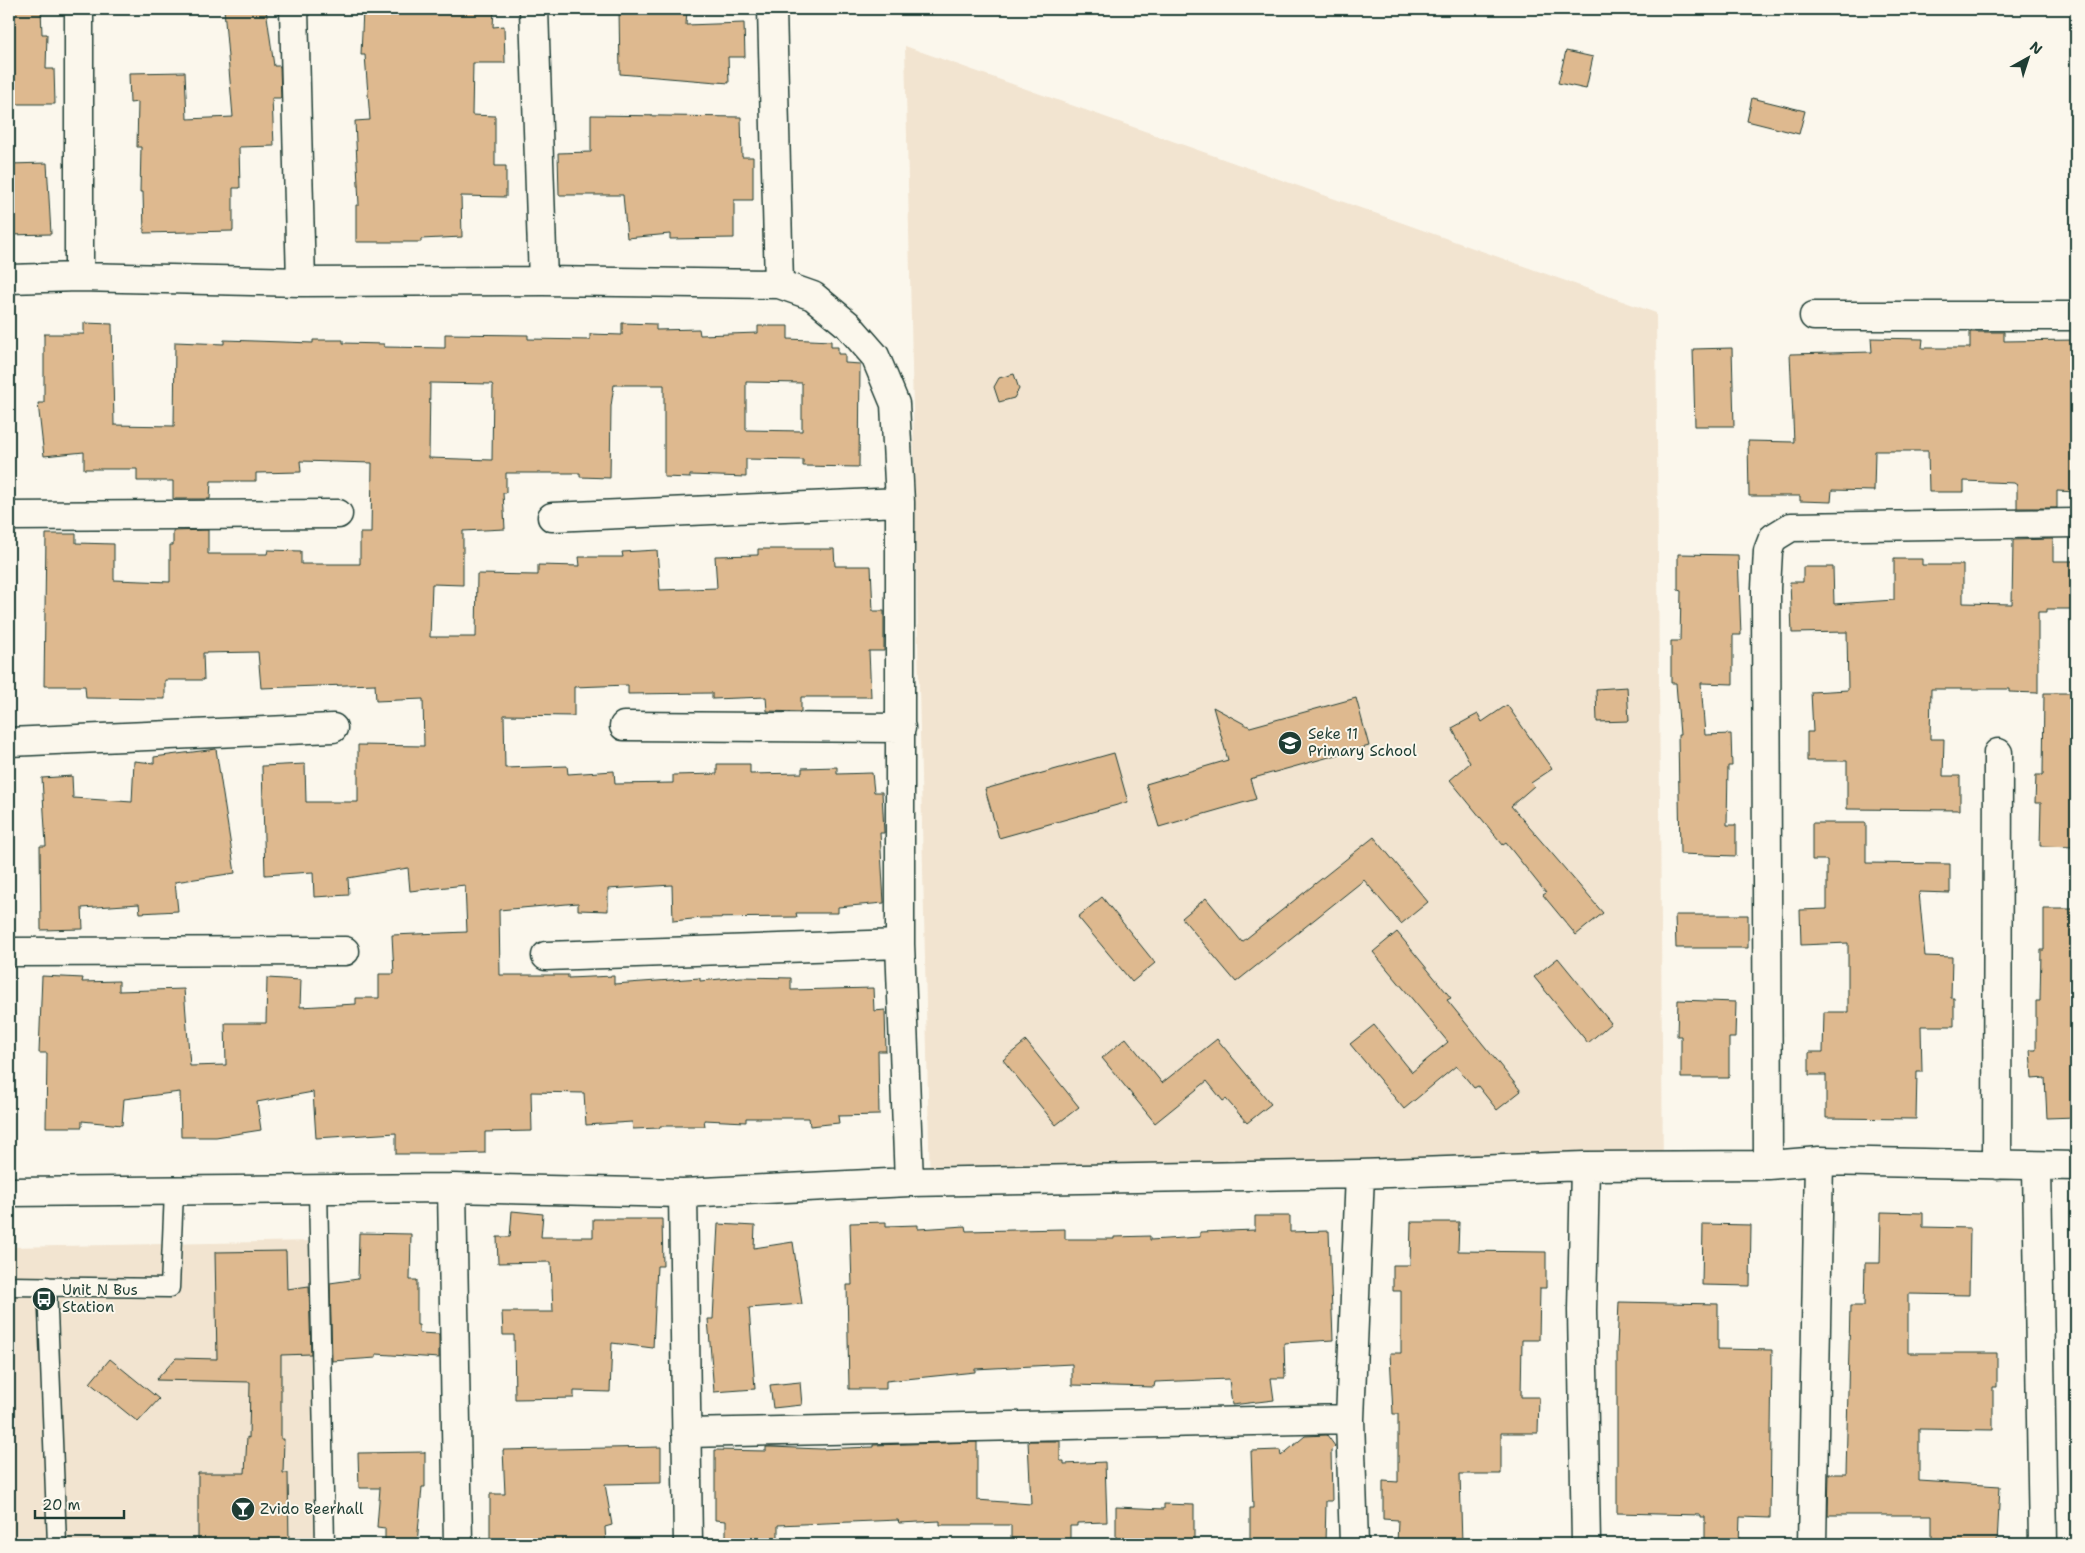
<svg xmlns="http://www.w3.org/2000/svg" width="2085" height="1553" viewBox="0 0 2085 1553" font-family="'Shantell Sans',sans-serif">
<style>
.built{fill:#f2e4d0}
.building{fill:#deb98f;stroke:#1f3d34;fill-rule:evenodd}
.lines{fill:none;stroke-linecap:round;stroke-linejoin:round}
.service-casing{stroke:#1f3d34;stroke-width:21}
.minor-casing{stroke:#1f3d34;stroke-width:31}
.service{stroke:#fbf7ec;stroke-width:18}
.minor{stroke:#fbf7ec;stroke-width:28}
.labels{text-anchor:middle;stroke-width:4;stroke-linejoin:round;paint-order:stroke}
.poi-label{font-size:15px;fill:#1f3d34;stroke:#fbf7ec;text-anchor:start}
</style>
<rect width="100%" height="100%" fill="#fbf7ec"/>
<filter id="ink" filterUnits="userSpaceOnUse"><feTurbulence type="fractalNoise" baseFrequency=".02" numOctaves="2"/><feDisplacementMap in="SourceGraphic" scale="10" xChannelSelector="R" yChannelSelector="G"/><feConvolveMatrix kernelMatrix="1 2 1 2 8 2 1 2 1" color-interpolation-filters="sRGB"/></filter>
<g filter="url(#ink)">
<path class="built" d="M 905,46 L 1656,313 L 1663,1173 L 930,1189 Z
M 313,1241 L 320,1544 L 9,1544 L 9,1247 Z"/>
<path class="building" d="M 9,9 L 41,9 L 42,34 L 47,34 L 46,69 L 54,69 L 55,104 L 9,104 Z
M 224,9 L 266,9 L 274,66 L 280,66 L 281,98 L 272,98 L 274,146 L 239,147 L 240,188 L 233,188 L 233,231 L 144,233 L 143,192 L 140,192 L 141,147 L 137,147 L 138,102 L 130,103 L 129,73 L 185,72 L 187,119 L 233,117 Z
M 363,9 L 494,9 L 493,27 L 504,26 L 505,63 L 473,63 L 472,115 L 495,116 L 495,166 L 506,166 L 506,197 L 461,196 L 462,237 L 421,239 L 421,242 L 356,242 L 356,205 L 359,205 L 355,121 L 370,120 L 365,55 L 361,55 Z
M 619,9 L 687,9 L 686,25 L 744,23 L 745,57 L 728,57 L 729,83 L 620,74 Z
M 1566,51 L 1593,57 L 1586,89 L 1558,83 Z
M 1752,98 L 1805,111 L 1799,134 L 1747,121 Z
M 591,115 L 741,117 L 742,157 L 753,157 L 753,200 L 734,200 L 734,238 L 670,239 L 670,234 L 627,238 L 623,195 L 559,195 L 558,153 L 591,152 Z
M 47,163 L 51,234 L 9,235 L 9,164 Z
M 84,323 L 112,324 L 114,425 L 174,426 L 175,342 L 224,344 L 224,340 L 313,343 L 313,340 L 343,340 L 343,343 L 384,344 L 384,347 L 445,348 L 445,334 L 528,335 L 528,339 L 590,340 L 590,334 L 622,335 L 622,323 L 656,324 L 656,330 L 699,329 L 700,335 L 758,333 L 758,326 L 788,326 L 788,339 L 831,341 L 831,347 L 838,347 L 838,354 L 845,354 L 845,363 L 860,364 L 859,467 L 803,466 L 803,460 L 746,459 L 746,477 L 690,475 L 690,478 L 664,477 L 664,385 L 614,385 L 611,406 L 610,478 L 580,477 L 580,473 L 506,473 L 506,493 L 503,493 L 505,529 L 463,531 L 463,585 L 432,584 L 430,637 L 476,637 L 477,574 L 538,575 L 538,565 L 580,566 L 579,557 L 623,557 L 622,552 L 657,550 L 660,590 L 717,588 L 715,556 L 758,555 L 758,549 L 834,549 L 835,566 L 871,566 L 873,611 L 884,611 L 884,651 L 869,651 L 871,697 L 801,697 L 801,712 L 767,711 L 766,697 L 712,699 L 712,693 L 628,694 L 628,685 L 574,687 L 574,716 L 504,715 L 505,768 L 567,766 L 568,774 L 614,771 L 615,784 L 673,783 L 673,775 L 717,774 L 717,764 L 750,764 L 750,774 L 802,773 L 802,768 L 837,767 L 837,774 L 872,773 L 874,792 L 882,792 L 884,833 L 880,833 L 884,903 L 838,907 L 838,913 L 796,913 L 797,917 L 702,918 L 673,921 L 672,885 L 608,889 L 608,911 L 578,910 L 578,903 L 499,910 L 500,975 L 568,975 L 568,978 L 614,976 L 614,984 L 700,978 L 700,981 L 741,977 L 791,978 L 791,990 L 873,988 L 874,1011 L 885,1010 L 886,1051 L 878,1051 L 879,1115 L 838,1116 L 839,1123 L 810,1126 L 809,1118 L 746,1118 L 746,1122 L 704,1120 L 705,1126 L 660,1126 L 660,1128 L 633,1129 L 632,1122 L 586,1125 L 584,1093 L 531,1092 L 532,1131 L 485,1132 L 485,1153 L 450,1154 L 396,1154 L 396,1133 L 316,1138 L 313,1092 L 257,1102 L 261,1130 L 216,1137 L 181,1137 L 180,1092 L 124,1099 L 122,1125 L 82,1121 L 82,1127 L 46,1127 L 47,1053 L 39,1053 L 42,976 L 83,978 L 82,982 L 119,981 L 119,991 L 184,989 L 190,1066 L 226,1065 L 225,1023 L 266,1023 L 267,978 L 301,980 L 300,1007 L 356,1004 L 356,998 L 379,998 L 379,974 L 394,974 L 392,935 L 467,932 L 465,885 L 410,891 L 408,868 L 348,878 L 349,895 L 314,897 L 313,872 L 265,875 L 262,766 L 305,764 L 306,802 L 358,802 L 358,745 L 424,746 L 423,699 L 376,701 L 375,684 L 261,688 L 258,652 L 203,653 L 204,680 L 165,680 L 165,699 L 86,698 L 85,686 L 44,686 L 46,534 L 76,534 L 76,543 L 114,544 L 114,580 L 170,582 L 170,545 L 173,545 L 173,531 L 208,530 L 208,554 L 267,554 L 268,550 L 301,551 L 301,564 L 360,564 L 360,533 L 371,533 L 372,463 L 300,461 L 301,472 L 256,473 L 256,481 L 211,481 L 210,499 L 173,499 L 173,481 L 137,481 L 137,469 L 84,469 L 84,452 L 44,456 L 38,403 L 44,403 L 44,334 L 84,334 ZM 746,382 L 802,383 L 802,431 L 746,430 ZM 430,383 L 492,384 L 493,386 L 492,460 L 429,458 Z
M 1970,332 L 2004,332 L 2004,341 L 2076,340 L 2076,492 L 2057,491 L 2057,508 L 2017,508 L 2017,485 L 2014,483 L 1964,481 L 1964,492 L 1929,492 L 1928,451 L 1875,451 L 1874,491 L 1832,490 L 1831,502 L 1800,501 L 1800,496 L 1749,496 L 1748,441 L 1794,442 L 1790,354 L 1872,352 L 1871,338 L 1923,339 L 1922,348 L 1970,348 Z
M 1732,348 L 1734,426 L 1695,426 L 1693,349 Z
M 1014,374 L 1019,389 L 1014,398 L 999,402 L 994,387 L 999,378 Z
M 2053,539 L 2053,561 L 2076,561 L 2076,609 L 2047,609 L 2047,612 L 2038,612 L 2038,693 L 2009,692 L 2009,689 L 1931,689 L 1930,739 L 1944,739 L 1943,776 L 1960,776 L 1960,810 L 1847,809 L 1847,761 L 1807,761 L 1807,732 L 1813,732 L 1811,692 L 1848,690 L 1847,632 L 1792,633 L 1790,582 L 1803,582 L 1803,567 L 1833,567 L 1834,604 L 1894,600 L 1894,559 L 1922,559 L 1922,565 L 1963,565 L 1963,603 L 2012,604 L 2013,540 Z
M 1678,554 L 1738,555 L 1741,635 L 1733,635 L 1733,684 L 1701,683 L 1705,735 L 1731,734 L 1732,766 L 1728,766 L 1727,825 L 1736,825 L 1736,856 L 1680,854 L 1678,735 L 1680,735 L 1676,683 L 1671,683 L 1671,641 L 1680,641 L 1681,591 L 1678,590 Z
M 1627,687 L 1629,721 L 1597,722 L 1596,689 Z
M 2044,693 L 2076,693 L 2076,847 L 2040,846 L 2041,803 L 2035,803 L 2036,775 L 2043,775 Z
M 1356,698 L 1369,746 L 1250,779 L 1256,799 L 1159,827 L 1146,784 L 1228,760 L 1213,707 L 1250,727 Z
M 1507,705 L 1552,769 L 1531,783 L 1534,786 L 1511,806 L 1603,913 L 1576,935 L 1543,895 L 1546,893 L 1506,843 L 1503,845 L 1450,780 L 1470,763 L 1452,728 L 1478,714 L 1482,722 Z
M 216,749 L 235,873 L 175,882 L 178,911 L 140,913 L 139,904 L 82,908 L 83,929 L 41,930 L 40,846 L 46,846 L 42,778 L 72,776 L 73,798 L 132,802 L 134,761 L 154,763 L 154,757 Z
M 1114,753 L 1128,802 L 999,838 L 985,789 Z
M 1812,823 L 1866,823 L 1866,863 L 1950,864 L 1950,893 L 1919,892 L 1925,956 L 1952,957 L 1951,998 L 1954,998 L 1954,1026 L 1921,1026 L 1922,1072 L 1917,1072 L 1916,1119 L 1826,1118 L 1826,1075 L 1809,1075 L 1809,1052 L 1823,1052 L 1824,1012 L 1848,1012 L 1848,943 L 1801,945 L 1800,910 L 1827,909 L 1827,860 L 1812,860 Z
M 1374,837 L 1428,902 L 1401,924 L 1364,880 L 1236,982 L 1182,918 L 1206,898 L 1242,942 Z
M 1102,897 L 1155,963 L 1132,982 L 1078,917 Z
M 2044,909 L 2076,909 L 2076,1117 L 2047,1118 L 2045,1078 L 2032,1079 L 2030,1050 L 2036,1050 L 2036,1001 L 2040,1001 L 2041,950 L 2044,950 Z
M 1675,915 L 1748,915 L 1748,948 L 1676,948 Z
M 1397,932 L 1451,998 L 1447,1000 L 1521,1091 L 1497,1110 L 1478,1086 L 1474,1088 L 1456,1066 L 1404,1109 L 1350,1044 L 1374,1025 L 1412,1072 L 1448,1042 L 1373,952 Z
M 1558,958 L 1611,1023 L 1588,1043 L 1534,977 Z
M 1678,1000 L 1736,1002 L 1735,1038 L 1729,1038 L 1729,1078 L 1681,1078 L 1681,1036 L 1677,1036 Z
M 1126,1038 L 1162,1083 L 1217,1039 L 1271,1104 L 1247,1123 L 1226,1099 L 1223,1101 L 1207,1081 L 1155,1123 L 1102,1058 Z
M 1026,1041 L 1079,1107 L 1056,1125 L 1003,1060 Z
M 512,1211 L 543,1214 L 541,1237 L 593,1237 L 593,1219 L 662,1219 L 663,1266 L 657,1266 L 653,1348 L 612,1343 L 610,1392 L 574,1391 L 574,1398 L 515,1399 L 514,1335 L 503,1335 L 502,1312 L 553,1312 L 551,1262 L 498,1263 L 497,1237 L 510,1237 Z
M 1881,1212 L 1923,1213 L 1923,1227 L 1970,1228 L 1969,1295 L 1908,1294 L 1908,1353 L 1997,1353 L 1997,1387 L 1993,1387 L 1993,1430 L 1919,1429 L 1919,1481 L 2000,1486 L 1997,1544 L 1932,1544 L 1932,1515 L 1828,1515 L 1829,1474 L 1846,1474 L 1850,1306 L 1864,1306 L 1865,1263 L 1880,1263 Z
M 1255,1216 L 1290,1216 L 1290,1232 L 1329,1231 L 1333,1340 L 1284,1343 L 1285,1378 L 1271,1378 L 1274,1400 L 1232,1405 L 1229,1379 L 1155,1382 L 1154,1387 L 1072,1385 L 1072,1364 L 975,1369 L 975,1372 L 886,1381 L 886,1389 L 849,1389 L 847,1285 L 852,1285 L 850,1223 L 886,1222 L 886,1226 L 918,1225 L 918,1229 L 965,1226 L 966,1231 L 1065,1229 L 1065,1239 L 1114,1239 L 1114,1237 L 1150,1236 L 1150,1240 L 1200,1237 L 1200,1232 L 1255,1230 Z
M 1411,1222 L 1459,1222 L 1458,1251 L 1546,1252 L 1546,1288 L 1540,1288 L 1539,1340 L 1522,1340 L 1521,1397 L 1539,1397 L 1538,1433 L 1501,1433 L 1501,1474 L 1460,1474 L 1462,1544 L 1397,1544 L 1398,1520 L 1383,1519 L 1383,1481 L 1398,1482 L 1398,1414 L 1393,1414 L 1390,1353 L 1401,1353 L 1401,1291 L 1393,1291 L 1393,1265 L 1410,1265 Z
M 718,1224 L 755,1226 L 754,1248 L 793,1242 L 802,1304 L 749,1308 L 755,1389 L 714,1392 L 708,1319 L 713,1319 Z
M 1703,1224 L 1751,1225 L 1750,1286 L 1702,1285 Z
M 359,1233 L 411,1234 L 410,1280 L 417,1280 L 417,1325 L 419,1325 L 419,1333 L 439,1334 L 439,1358 L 376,1354 L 376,1358 L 332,1361 L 330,1283 L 358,1279 Z
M 286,1251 L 287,1289 L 309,1286 L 311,1354 L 281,1355 L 281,1439 L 284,1439 L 283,1473 L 288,1473 L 289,1544 L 198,1544 L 198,1473 L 245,1473 L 247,1437 L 249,1438 L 250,1382 L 156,1380 L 176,1358 L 217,1359 L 215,1252 Z
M 1619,1302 L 1718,1304 L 1718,1349 L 1772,1350 L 1770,1518 L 1740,1517 L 1739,1544 L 1705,1544 L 1705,1517 L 1700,1517 L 1700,1515 L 1617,1513 L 1617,1347 Z
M 110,1359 L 159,1399 L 138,1422 L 90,1383 Z
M 800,1382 L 802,1405 L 773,1408 L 770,1385 Z
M 1327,1435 L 1335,1446 L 1331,1450 L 1332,1501 L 1326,1501 L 1325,1544 L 1250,1544 L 1250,1508 L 1253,1508 L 1251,1451 L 1280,1450 L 1281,1456 L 1305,1436 Z
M 1028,1441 L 1060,1441 L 1060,1461 L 1064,1461 L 1064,1464 L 1105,1462 L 1107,1522 L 1077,1523 L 1077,1526 L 1070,1526 L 1070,1544 L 1011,1544 L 1011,1525 L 940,1525 L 940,1521 L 899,1523 L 898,1520 L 778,1525 L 778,1544 L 726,1544 L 726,1521 L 715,1520 L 715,1450 L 766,1451 L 766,1447 L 771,1447 L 821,1449 L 873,1447 L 873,1445 L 977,1442 L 977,1500 L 1031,1504 Z
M 661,1447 L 661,1483 L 605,1484 L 612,1525 L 605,1527 L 606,1544 L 490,1544 L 490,1494 L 505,1494 L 503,1450 Z
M 425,1452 L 425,1487 L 422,1487 L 417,1544 L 385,1544 L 385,1528 L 377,1527 L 380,1488 L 359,1488 L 358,1453 Z
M 1164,1504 L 1194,1505 L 1194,1544 L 1116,1544 L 1116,1507 L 1164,1509 Z"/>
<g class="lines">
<g class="service-casing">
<path id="service" d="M 318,1189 L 325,1544
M 9,1286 L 170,1288 L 174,1191
M 47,1286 L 57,1544"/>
</g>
<g class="minor-casing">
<path id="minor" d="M 294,9 L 301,282
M 534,9 L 543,281
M 772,9 L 779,284
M 79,277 L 79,9
M 9,279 L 79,277 L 301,282 L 543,281 L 779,284 L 813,296 L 848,325 L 875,356 L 895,404 L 900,502 L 900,944 L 909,1182
M 1814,316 L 2076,316
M 9,516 L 338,514
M 552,517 L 900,502
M 624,726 L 901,728
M 9,742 L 333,728
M 9,952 L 345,951
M 546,956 L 900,944
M 1768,1165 L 1766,588 L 1768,551 L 1773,538 L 1791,527 L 2076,523
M 1997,1165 L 1998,753
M 1585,1166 L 1582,1310 L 1586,1544
M 2037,1167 L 2043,1544
M 452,1188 L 458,1544
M 9,1192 L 452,1188 L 683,1193 L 909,1182 L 1360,1174 L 1585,1166 L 1768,1165 L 1819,1161 L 2076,1166
M 683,1193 L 688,1544
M 686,1433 L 1350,1419
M 1354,1544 L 1350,1419 L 1360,1174
M 1812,1544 L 1819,1161"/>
</g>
<use href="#service" class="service"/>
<use href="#minor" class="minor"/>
</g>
</g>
<defs>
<g id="school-disc" transform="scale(1.25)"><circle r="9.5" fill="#1f3d34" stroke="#fbf7ec"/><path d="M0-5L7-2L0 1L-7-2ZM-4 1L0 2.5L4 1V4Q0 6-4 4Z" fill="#fff"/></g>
<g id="bus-disc" transform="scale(1.25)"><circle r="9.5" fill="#1f3d34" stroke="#fbf7ec"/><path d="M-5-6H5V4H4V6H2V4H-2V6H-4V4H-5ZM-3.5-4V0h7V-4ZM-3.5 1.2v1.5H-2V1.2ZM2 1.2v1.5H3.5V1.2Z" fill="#fff"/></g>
<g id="bar-disc" transform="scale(1.25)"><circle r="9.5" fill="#1f3d34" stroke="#fbf7ec"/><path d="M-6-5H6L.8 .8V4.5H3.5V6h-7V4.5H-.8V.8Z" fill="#fff"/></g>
</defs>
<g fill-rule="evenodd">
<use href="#school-disc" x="1290" y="743"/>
<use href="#bus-disc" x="44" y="1299"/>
<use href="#bar-disc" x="243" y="1509"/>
</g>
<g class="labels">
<g class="poi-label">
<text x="1308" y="739">Seke 11<tspan x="1308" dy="17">Primary School</tspan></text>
<text x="62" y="1295">Unit N Bus<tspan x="62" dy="17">Station</tspan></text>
<text x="260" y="1514">Zvido Beerhall</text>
</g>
</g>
<rect width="2085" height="1553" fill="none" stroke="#fbf7ec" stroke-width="30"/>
<rect x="15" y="15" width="2055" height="1523" fill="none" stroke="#1f3d34" stroke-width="2" filter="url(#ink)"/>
<g transform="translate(2028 58) rotate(39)" stroke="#fbf7ec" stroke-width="4" paint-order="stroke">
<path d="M0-4L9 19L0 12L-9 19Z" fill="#1f3d34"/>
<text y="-8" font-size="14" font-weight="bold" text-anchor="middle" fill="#1f3d34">N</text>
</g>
<path d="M35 1510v8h89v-8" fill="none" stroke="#1f3d34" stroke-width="2.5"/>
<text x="42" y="1510" font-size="15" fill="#1f3d34" stroke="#fbf7ec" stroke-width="4" paint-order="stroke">20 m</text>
</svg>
